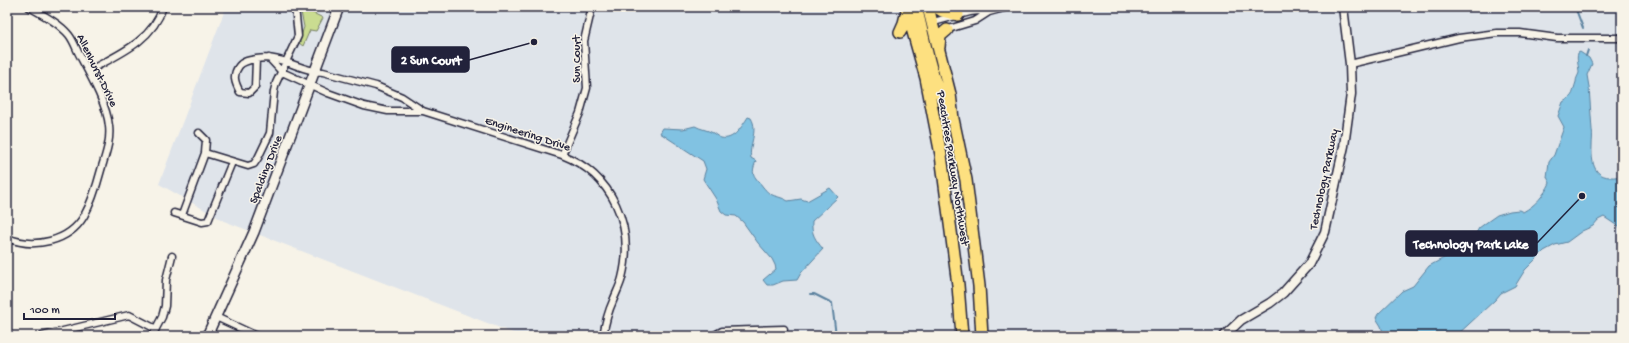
<svg xmlns="http://www.w3.org/2000/svg" width="1629" height="343" viewBox="0 0 1629 343" font-family="'Gochi Hand',sans-serif">
<style>
.built{fill:#dfe4ea}
.green{fill:#cadc91;stroke:#767f66}
.water{fill:#81c2e2;stroke:#5b829f}
.lines{fill:none;stroke-linecap:round;stroke-linejoin:round}
.stream{stroke:#5b829f;stroke-width:2}
.minor-casing{stroke:#22223b;stroke-width:9}
.tertiary-casing{stroke:#22223b;stroke-width:11}
.secondary-casing{stroke:#22223b;stroke-width:12}
.trunk-casing{stroke:#22223b;stroke-width:14}
.minor{stroke:#f7f3e8;stroke-width:6}
.tertiary{stroke:#f7f3e8;stroke-width:8}
.secondary{stroke:#f7f3e8;stroke-width:9}
.trunk{stroke:#fde080;stroke-width:11}
.labels{text-anchor:middle;stroke-width:3;stroke-linejoin:round;paint-order:stroke}
.street-label{font-size:12px;fill:#22223b;stroke:#f7f3e8}
.leader{fill:none;stroke:#22223b;stroke-width:1.5}
.callout-dot{fill:#22223b;stroke:#f7f3e8;stroke-width:1.5}
.callout{fill:#22223b;stroke:#22223b;stroke-width:1.5}
.callout-label{font-size:13px;text-anchor:middle;font-weight:bold;fill:#fff}
</style>
<rect width="100%" height="100%" fill="#f7f3e8"/>
<filter id="ink" filterUnits="userSpaceOnUse"><feTurbulence type="fractalNoise" baseFrequency=".025" numOctaves="2"/><feDisplacementMap in="SourceGraphic" scale="8" xChannelSelector="R" yChannelSelector="G"/><feConvolveMatrix kernelMatrix="1 2 1 2 8 2 1 2 1" color-interpolation-filters="sRGB"/></filter>
<g filter="url(#ink)">
<path class="built" d="M 226,7 L 1622,7 L 1622,336 L 521,336 L 224,221 L 159,184 Z"/>
<path class="green" d="M 300,7 L 309,7 L 311,12 L 323,18 L 316,31 L 310,30 L 303,46 L 299,43 L 304,27 Z"/>
<path class="water" d="M 1580,52 L 1589,58 L 1592,64 L 1587,75 L 1589,87 L 1592,130 C 1593,136 1592,140 1592,146 C 1591,169 1597,181 1622,176 L 1622,227 L 1619,227 L 1604,217 L 1598,220 L 1593,226 L 1582,231 L 1567,242 L 1555,245 L 1544,251 L 1525,270 L 1515,286 L 1501,293 L 1495,300 L 1456,336 L 1384,336 L 1381,326 L 1376,318 L 1378,314 L 1402,291 L 1413,286 L 1429,266 L 1466,246 L 1472,240 L 1479,228 L 1487,222 L 1497,215 L 1510,211 L 1519,210 L 1523,212 C 1536,205 1544,195 1550,183 L 1547,177 L 1549,162 L 1554,155 L 1564,127 L 1558,116 L 1563,102 C 1575,95 1572,93 1576,82 C 1576,78 1578,76 1579,73 C 1579,66 1576,60 1578,53 Z
M 748,117 L 751,118 C 759,131 748,146 751,158 L 756,161 C 750,176 755,176 763,187 C 765,189 767,192 770,194 C 776,197 782,197 788,201 L 801,199 L 807,201 L 830,188 L 838,197 L 812,221 C 811,234 815,239 823,249 L 801,273 L 797,280 L 783,281 L 773,285 L 767,285 L 763,280 L 776,269 L 775,265 L 772,259 L 758,243 L 743,222 L 736,216 L 726,215 L 721,211 L 716,199 L 703,179 L 706,169 L 703,161 L 660,133 L 663,128 L 683,129 L 695,126 C 700,129 708,130 713,133 C 716,135 718,137 721,138 C 734,141 742,126 748,117 Z"/>
<g class="lines">
<path class="stream" d="M 1575,7 L 1583,28
M 1586,56 L 1588,50
M 810,294 L 814,294 L 832,303 L 836,336
M 1378,336 L 1383,334"/>
<g class="minor-casing">
<path id="minor" d="M 930,23 L 970,12 L 979,11 L 989,12 L 1008,7
M 945,30 L 975,21 L 989,12
M 269,58 L 282,72 L 328,93 L 364,106 L 388,111 L 423,111
M 256,59 L 255,87 L 249,93 L 240,92 C 235,83 232,75 239,66 C 243,61 250,60 256,59 C 285,55 298,71 323,72 L 376,86 L 402,97 L 423,111 L 562,155 C 613,175 635,227 622,278 C 620,286 616,293 613,301 C 608,312 605,324 603,336
M 1350,64 L 1459,38 L 1497,33 L 1520,33 L 1557,38 L 1622,38
M 88,71 C 117,55 152,42 163,7
M 205,153 L 248,166 L 254,164 L 258,158 L 270,133 L 274,91 L 276,83 L 298,36 L 295,7
M 562,155 L 580,113 L 587,88 L 584,41 L 592,7
M 174,213 L 202,222 L 208,221 L 232,162
M 182,215 L 205,153 L 206,140 L 199,133
M 7,238 C 34,249 69,242 84,216 C 92,202 97,185 101,170 C 105,156 111,141 109,126 C 107,104 89,73 79,54 C 76,48 73,40 69,35 C 59,23 43,15 29,7
M 216,317 L 257,336
M 42,336 L 129,315 L 156,329
M 152,336 L 162,317 L 165,306 L 166,280 L 172,256
M 713,336 L 722,331 L 784,329"/>
</g>
<g class="tertiary-casing">
<path id="tertiary" d="M 1224,336 L 1241,320 L 1270,303 L 1283,293 L 1309,264 L 1325,232 L 1344,146 L 1351,94 L 1350,64 L 1343,7"/>
</g>
<g class="secondary-casing">
<path id="secondary" d="M 207,336 L 254,232 L 339,7"/>
</g>
<g class="trunk-casing">
<path id="trunk" d="M 906,7 L 926,78 L 941,155 L 958,285 L 962,336
M 916,7 C 926,43 930,83 951,115
M 928,7 L 950,94 L 953,119 L 966,180 L 979,286 L 982,336
M 936,7 L 942,11 L 958,15
M 900,32 L 904,23 L 907,11
M 939,47 L 940,36 L 947,30"/>
</g>
<use href="#minor" class="minor"/>
<use href="#tertiary" class="tertiary"/>
<use href="#secondary" class="secondary"/>
<use href="#trunk" class="trunk"/>
</g>
</g>
<g class="labels">
<g class="street-label">
<text transform="translate(576 59) rotate(-90)" y="4">Sun Court</text>
<text transform="translate(98 70) rotate(64)" y="4">Allenhurst Drive</text>
<text transform="translate(528 133) rotate(18)" y="4">Engineering Drive</text>
<text transform="translate(954 168) rotate(81)" y="4">Peachtree Parkway Northwest</text>
<text transform="translate(265 169) rotate(-69)" y="4">Spalding Drive</text>
<text transform="translate(1323 179) rotate(-78)" y="4">Technology Parkway</text>
</g>
</g>
<path class="leader" d="M534 42L469 60M1582 196L1537 243"/>
<g class="callout-dot">
<circle cx="534" cy="42" r="4"/>
<circle cx="1582" cy="196" r="4"/>
</g>
<g class="callout">
<rect x="392" y="47" width="77" height="25" rx="4"/>
<rect x="1406" y="231" width="131" height="25" rx="4"/>
</g>
<g class="callout-label">
<text x="431" y="64">2 Sun Court</text>
<text x="1471" y="248">Technology Park Lake</text>
</g>
<rect width="1629" height="343" fill="none" stroke="#f7f3e8" stroke-width="24"/>
<rect x="12" y="12" width="1605" height="319" fill="none" stroke="#22223b" stroke-width="1.5" filter="url(#ink)"/>
<path d="M24 313v6h91v-6" fill="none" stroke="#22223b" stroke-width="2"/>
<text x="30" y="313" font-size="12" fill="#22223b" stroke="#f7f3e8" stroke-width="3" paint-order="stroke">100 m</text>
</svg>
